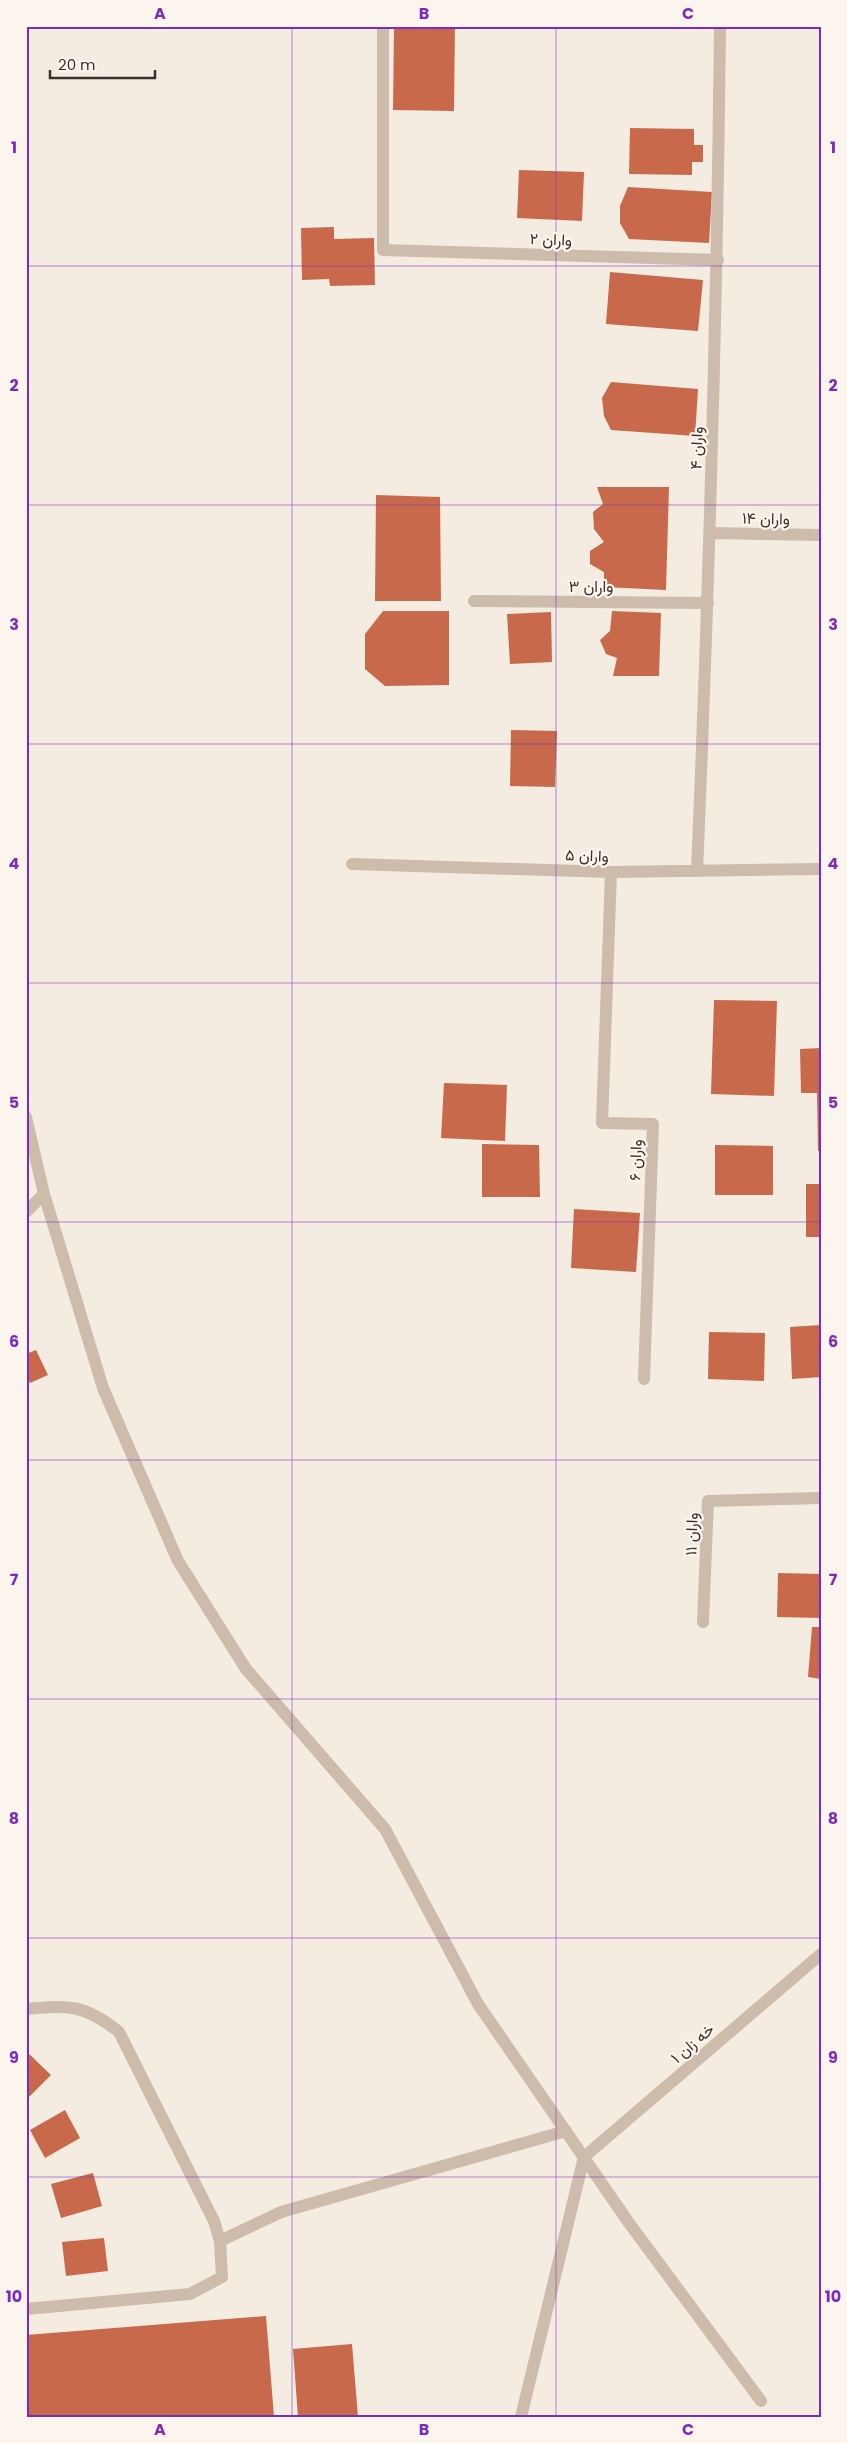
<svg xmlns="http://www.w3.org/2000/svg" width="847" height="2443" viewBox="0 0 847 2443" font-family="Poppins,Vazirmatn,sans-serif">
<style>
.building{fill:#c8694b}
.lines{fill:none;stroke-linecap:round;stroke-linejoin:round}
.service{stroke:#cdbbac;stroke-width:12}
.minor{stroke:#cdbbac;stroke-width:12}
.grid{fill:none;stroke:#7b2cbf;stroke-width:1;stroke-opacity:0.55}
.labels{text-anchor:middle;stroke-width:4.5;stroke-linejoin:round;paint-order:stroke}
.street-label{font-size:16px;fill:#3b302b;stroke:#fbf5ee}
.neatline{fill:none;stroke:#7b2cbf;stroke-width:2}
.grid-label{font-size:16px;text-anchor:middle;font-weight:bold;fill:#7b2cbf}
</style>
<rect width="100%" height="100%" fill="#f4ebe1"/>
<path class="building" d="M 394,26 L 455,26 L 454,111 L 393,110 Z
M 630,128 L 694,129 L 694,145 L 703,145 L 703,162 L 692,162 L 692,175 L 629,174 Z
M 519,170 L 584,172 L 582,221 L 517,218 Z
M 628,187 L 712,192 L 709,243 L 629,239 L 620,223 L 620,206 Z
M 334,227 L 334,239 L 374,238 L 375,285 L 330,286 L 329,279 L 302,280 L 301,228 Z
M 610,272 L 703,280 L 698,331 L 606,324 Z
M 611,382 L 698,389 L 695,436 L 611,430 L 604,416 L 602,398 Z
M 597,487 L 669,487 L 666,590 L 604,587 L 604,572 L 590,564 L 590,551 L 604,542 L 594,529 L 593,512 L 603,504 Z
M 376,495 L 440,497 L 441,601 L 375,601 Z
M 383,611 L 449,611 L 449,685 L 385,686 L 365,669 L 365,634 Z
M 612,611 L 661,613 L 659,676 L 613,676 L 617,658 L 606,654 L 600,640 L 610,631 Z
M 551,612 L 552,662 L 510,664 L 507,614 Z
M 511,730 L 557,731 L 555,787 L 510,786 Z
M 714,1000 L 777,1001 L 774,1096 L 711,1094 Z
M 821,1048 L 821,1151 L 818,1151 L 817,1093 L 801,1093 L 800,1049 Z
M 444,1083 L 507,1085 L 505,1141 L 441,1138 Z
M 482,1144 L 539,1145 L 540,1197 L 482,1197 Z
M 715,1145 L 773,1146 L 773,1195 L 715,1195 Z
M 806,1184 L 821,1184 L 821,1237 L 806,1237 Z
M 574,1209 L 640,1213 L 636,1272 L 571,1268 Z
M 821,1325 L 821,1377 L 792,1379 L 790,1327 Z
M 709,1332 L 765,1333 L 764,1381 L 708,1379 Z
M 36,1350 L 48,1375 L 30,1383 L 26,1374 L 26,1354 Z
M 778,1573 L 821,1574 L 821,1618 L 777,1617 Z
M 812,1627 L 821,1627 L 821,1679 L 808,1677 Z
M 26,2051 L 51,2075 L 26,2100 Z
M 65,2110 L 80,2138 L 45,2158 L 30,2130 Z
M 93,2173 L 102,2206 L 61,2218 L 51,2184 Z
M 104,2238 L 108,2271 L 66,2276 L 62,2242 Z
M 266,2316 L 274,2417 L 26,2417 L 26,2335 Z
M 352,2344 L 358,2417 L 298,2417 L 293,2349 Z"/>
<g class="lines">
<path class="service" d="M 26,2009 C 69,2005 84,2004 119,2032 L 214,2221 L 220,2241 L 222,2277 L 190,2294 L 26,2309
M 220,2241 L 281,2212 L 566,2131"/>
<path class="minor" d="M 383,26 L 383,250 L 718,260
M 710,533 L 821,535
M 474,601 L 708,603
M 352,864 L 611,872 L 821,869
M 697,871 C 709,589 717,308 720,26
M 611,872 L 602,1123 L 653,1124 L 644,1379
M 26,1117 L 44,1194 L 103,1388 L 178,1561 L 246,1669 L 385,1829 L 478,2004 L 629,2223 L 761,2401
M 26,1212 L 44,1194
M 703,1622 L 708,1501 L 821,1498
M 521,2417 L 584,2157 L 821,1954"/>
</g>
<path class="grid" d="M 292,26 L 292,2417M 556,26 L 556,2417M 26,266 L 821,266M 26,505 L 821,505M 26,744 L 821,744M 26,983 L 821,983M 26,1222 L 821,1222M 26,1460 L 821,1460M 26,1699 L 821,1699M 26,1938 L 821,1938M 26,2177 L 821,2177"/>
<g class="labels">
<g class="street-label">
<text transform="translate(551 239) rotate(2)" y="6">واران ۲</text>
<text transform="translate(696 448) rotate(-88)" y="6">واران ۴</text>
<text transform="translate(766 518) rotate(1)" y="6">واران ۱۴</text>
<text x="591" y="592">واران ۳</text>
<text transform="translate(587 855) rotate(2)" y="6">واران ۵</text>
<text transform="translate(635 1160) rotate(-88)" y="6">واران ۶</text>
<text transform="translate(691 1534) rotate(-88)" y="6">واران ۱۱</text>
<text transform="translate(692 2043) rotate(-41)" y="6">خه زان ۱</text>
</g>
</g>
<rect width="847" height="2443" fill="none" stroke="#fbf5ee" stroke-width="55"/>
<path d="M50 70v8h105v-8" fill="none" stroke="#3b302b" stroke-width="2.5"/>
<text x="58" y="70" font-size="15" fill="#3b302b" stroke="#fbf5ee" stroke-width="4" paint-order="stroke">20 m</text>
<rect x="28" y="28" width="792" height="2388" class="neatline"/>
<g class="grid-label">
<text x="160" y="19">A</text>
<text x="424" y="19">B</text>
<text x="688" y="19">C</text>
<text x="14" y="153">1</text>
<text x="833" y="153">1</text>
<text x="14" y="391">2</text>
<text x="833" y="391">2</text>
<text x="14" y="630">3</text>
<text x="833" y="630">3</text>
<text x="14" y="869">4</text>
<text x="833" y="869">4</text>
<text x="14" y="1108">5</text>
<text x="833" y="1108">5</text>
<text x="14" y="1347">6</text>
<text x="833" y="1347">6</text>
<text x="14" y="1585">7</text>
<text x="833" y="1585">7</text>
<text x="14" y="1824">8</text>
<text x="833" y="1824">8</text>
<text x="14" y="2063">9</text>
<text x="833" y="2063">9</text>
<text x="14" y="2302">10</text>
<text x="833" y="2302">10</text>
<text x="160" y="2435">A</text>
<text x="424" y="2435">B</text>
<text x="688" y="2435">C</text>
</g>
</svg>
